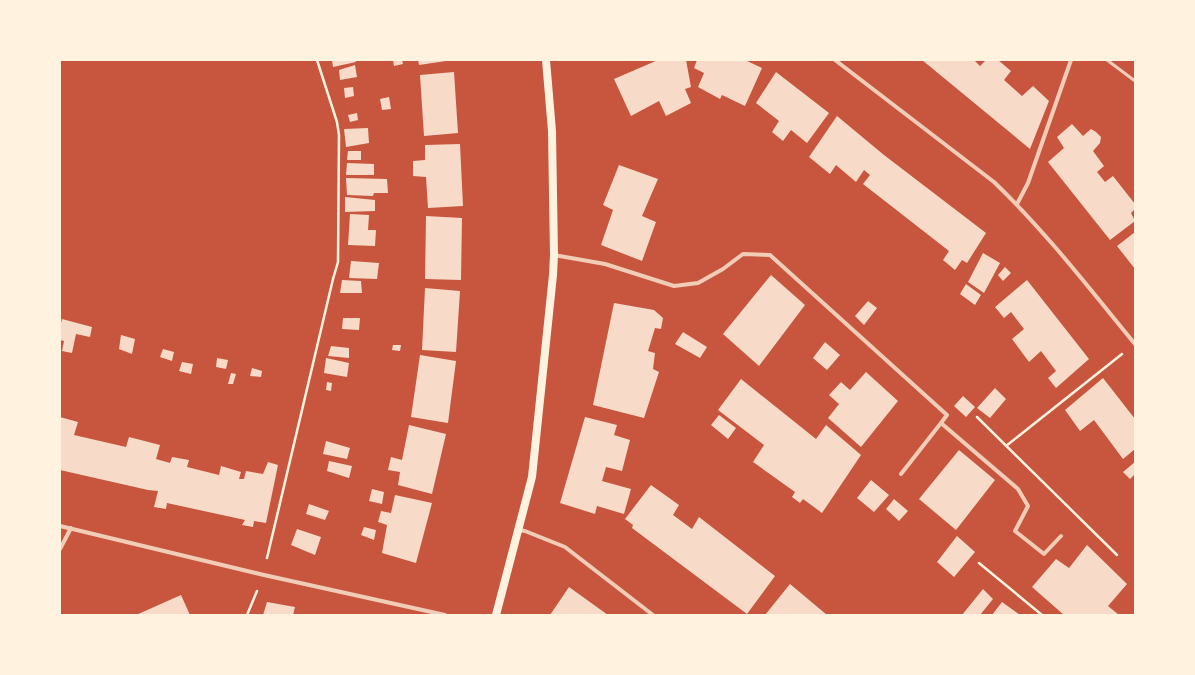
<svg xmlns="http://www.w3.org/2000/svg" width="1195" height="675" viewBox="0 0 1195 675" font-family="'Varela Round',sans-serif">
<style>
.building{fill:#f7dbc8}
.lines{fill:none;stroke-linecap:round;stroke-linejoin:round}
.path{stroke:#fff3e0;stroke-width:2.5}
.service{stroke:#f1ccb7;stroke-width:3}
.minor{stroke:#f1ccb7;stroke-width:4}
.secondary{stroke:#fff3e0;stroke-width:8}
</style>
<rect width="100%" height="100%" fill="#c8553d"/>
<path class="building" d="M 332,60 L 355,60 L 356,62 L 333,67 Z
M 393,60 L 402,60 L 403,64 L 394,66 Z
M 418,60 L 446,60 L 446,61 L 419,65 Z
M 658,60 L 686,60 L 691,87 L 685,89 L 691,103 L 666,116 L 659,101 L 631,116 L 614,79 Z
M 697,60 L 745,60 L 762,68 L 745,106 L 722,95 L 720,99 L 698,87 L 704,73 L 694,68 Z
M 922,60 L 974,60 L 980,66 L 986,60 L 998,60 L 1011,71 L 1004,80 L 1022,96 L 1033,86 L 1049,101 L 1030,149 Z
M 355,65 L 357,77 L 340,80 L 339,70 Z
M 454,72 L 458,133 L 424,136 L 420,75 Z
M 776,72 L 829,113 L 807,143 L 791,130 L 783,141 L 772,132 L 779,121 L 756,103 Z
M 353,87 L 354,96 L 345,98 L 344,88 Z
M 389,97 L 391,109 L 382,110 L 380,99 Z
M 357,113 L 358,120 L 350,122 L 348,115 Z
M 837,116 L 884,155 L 986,233 L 967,263 L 962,260 L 955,270 L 943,260 L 949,251 L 863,184 L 870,175 L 864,170 L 856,182 L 836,165 L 830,174 L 809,157 Z
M 1072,124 L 1083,136 L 1091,129 L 1096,132 L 1101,137 L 1100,143 L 1093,151 L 1104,166 L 1097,172 L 1105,182 L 1113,176 L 1135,204 L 1135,209 L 1131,213 L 1135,221 L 1110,240 L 1048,162 L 1064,148 L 1057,137 Z
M 368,128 L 369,143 L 346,147 L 344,129 Z
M 460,144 L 463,206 L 428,208 L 426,177 L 413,176 L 413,161 L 425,160 L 425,145 Z
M 348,151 L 361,151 L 361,160 L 347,160 Z
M 347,163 L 374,164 L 374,175 L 346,175 Z
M 619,165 L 658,179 L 642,216 L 656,222 L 642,261 L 601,245 L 613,210 L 603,205 Z
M 346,178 L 387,179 L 388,193 L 374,193 L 373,196 L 347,195 Z
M 345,197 L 375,200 L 375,211 L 345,212 Z
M 350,214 L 369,215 L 368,230 L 376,230 L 375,246 L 348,245 Z
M 426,216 L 462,218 L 461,280 L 425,279 Z
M 1135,232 L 1135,269 L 1117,246 Z
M 983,253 L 1000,263 L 984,293 L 968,282 Z
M 351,261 L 379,263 L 377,279 L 349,278 Z
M 1005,267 L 1011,273 L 1003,281 L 998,275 Z
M 771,275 L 805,305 L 759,366 L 723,334 Z
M 342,280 L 361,281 L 362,293 L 340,293 Z
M 1027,280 L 1089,359 L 1056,388 L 1048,378 L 1056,371 L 1041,351 L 1029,362 L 1012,339 L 1024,329 L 1011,312 L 1004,318 L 995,307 Z
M 966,284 L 981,295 L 975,305 L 960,294 Z
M 425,288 L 460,291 L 456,352 L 422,350 Z
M 868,301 L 877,308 L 864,325 L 855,316 Z
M 614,303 L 654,310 L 663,318 L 661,329 L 655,328 L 648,351 L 655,353 L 653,369 L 659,372 L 644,418 L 593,405 Z
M 343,318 L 360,318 L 359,330 L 342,329 Z
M 62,319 L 92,327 L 90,337 L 76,334 L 72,353 L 62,351 L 64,341 L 60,340 L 60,327 Z
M 683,332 L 707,347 L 700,358 L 675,344 Z
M 121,335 L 135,339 L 132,354 L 119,349 Z
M 825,342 L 840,355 L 827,370 L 813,358 Z
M 393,345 L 401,345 L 400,351 L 392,350 Z
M 331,346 L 349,348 L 349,358 L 328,356 Z
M 163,349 L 174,352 L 172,361 L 160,357 Z
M 420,355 L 456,361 L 448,423 L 411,417 Z
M 217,358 L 228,360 L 226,369 L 216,367 Z
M 326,358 L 349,363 L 347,377 L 324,373 Z
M 182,362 L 193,364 L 191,374 L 179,371 Z
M 252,368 L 262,371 L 261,377 L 250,376 Z
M 866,372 L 898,401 L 861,447 L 828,418 L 839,404 L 829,395 L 841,382 L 850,390 Z
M 231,373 L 236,374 L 233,384 L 228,384 Z
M 1103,378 L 1135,419 L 1135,449 L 1123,459 L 1094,420 L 1080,431 L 1065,410 Z
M 741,379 L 816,439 L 826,425 L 861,455 L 822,513 L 803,499 L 800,503 L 792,497 L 795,492 L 753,462 L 764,445 L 718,410 Z
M 327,382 L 332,383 L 331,391 L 326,390 Z
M 995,388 L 1006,399 L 990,418 L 977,408 Z
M 963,396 L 975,407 L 966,417 L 954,406 Z
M 719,415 L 736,428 L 728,439 L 711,425 Z
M 60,417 L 78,422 L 74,435 L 126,447 L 129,437 L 160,445 L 156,459 L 170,463 L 172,457 L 189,460 L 187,467 L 219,475 L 221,466 L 241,472 L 239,479 L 244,479 L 246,471 L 263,474 L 268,462 L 278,465 L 266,523 L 254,521 L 253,527 L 242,525 L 245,520 L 167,503 L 166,509 L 154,507 L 158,491 L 148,490 L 60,470 Z
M 585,417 L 617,425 L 614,435 L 630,440 L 622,471 L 606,467 L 602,481 L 631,489 L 624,514 L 597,506 L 595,514 L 560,503 Z
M 409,425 L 446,434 L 432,494 L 398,485 L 400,472 L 388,470 L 391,457 L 402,460 Z
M 326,441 L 350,448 L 347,459 L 323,454 Z
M 959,450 L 995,480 L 956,530 L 919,499 Z
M 329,461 L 352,466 L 349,478 L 327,471 Z
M 1135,462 L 1135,474 L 1130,479 L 1123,472 Z
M 871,480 L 889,495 L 874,512 L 857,498 Z
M 651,485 L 679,505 L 673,515 L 692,529 L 699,517 L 775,576 L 747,614 L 632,528 L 633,525 L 625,519 Z
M 372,489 L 384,492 L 382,504 L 369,501 Z
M 395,495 L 432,503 L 416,563 L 382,553 L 387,525 L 378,522 L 381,511 L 391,513 Z
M 894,499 L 908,511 L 899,521 L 886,509 Z
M 309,504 L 329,511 L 325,520 L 306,514 Z
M 364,527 L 376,530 L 374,540 L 361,535 Z
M 297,529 L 321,537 L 315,555 L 291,545 Z
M 957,536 L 975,552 L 954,577 L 937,562 Z
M 1087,545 L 1127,584 L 1108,606 L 1119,615 L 1064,615 L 1032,587 L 1056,559 L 1069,568 Z
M 790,584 L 827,615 L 765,615 Z
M 569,587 L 608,615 L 550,615 Z
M 983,589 L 993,599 L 980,615 L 962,615 Z
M 181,595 L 190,615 L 136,615 Z
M 267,602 L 295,607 L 293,615 L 263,615 Z
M 1002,602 L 1020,615 L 992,615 Z"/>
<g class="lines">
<path class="path" d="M 977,417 L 1117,555
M 1006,446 L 1122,354
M 267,558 L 333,279 L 338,262 L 339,135 L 337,122 L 317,60
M 979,563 L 1042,615
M 247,615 L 257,591"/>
<path class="service" d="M 1107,60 L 1135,81"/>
<path class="minor" d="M 835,60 L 994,182 C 1046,232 1089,288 1135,344
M 1017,204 L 1028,183 L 1071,60
M 554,255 L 605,264 L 674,286 L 698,283 L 723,269 L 743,254 L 770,255 L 947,415 L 941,423 L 1018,489 L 1028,506 L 1015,531 L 1044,554 L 1061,536
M 901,474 L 941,423
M 60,526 L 264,575 L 445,615
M 518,530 L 525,531 L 565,547 L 653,615
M 60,549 L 71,528"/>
<path class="secondary" d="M 496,615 L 532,477 L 553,275 L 554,255 L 552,131 L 546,60"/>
</g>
<rect width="1195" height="675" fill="none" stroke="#fff3e0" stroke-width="122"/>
</svg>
